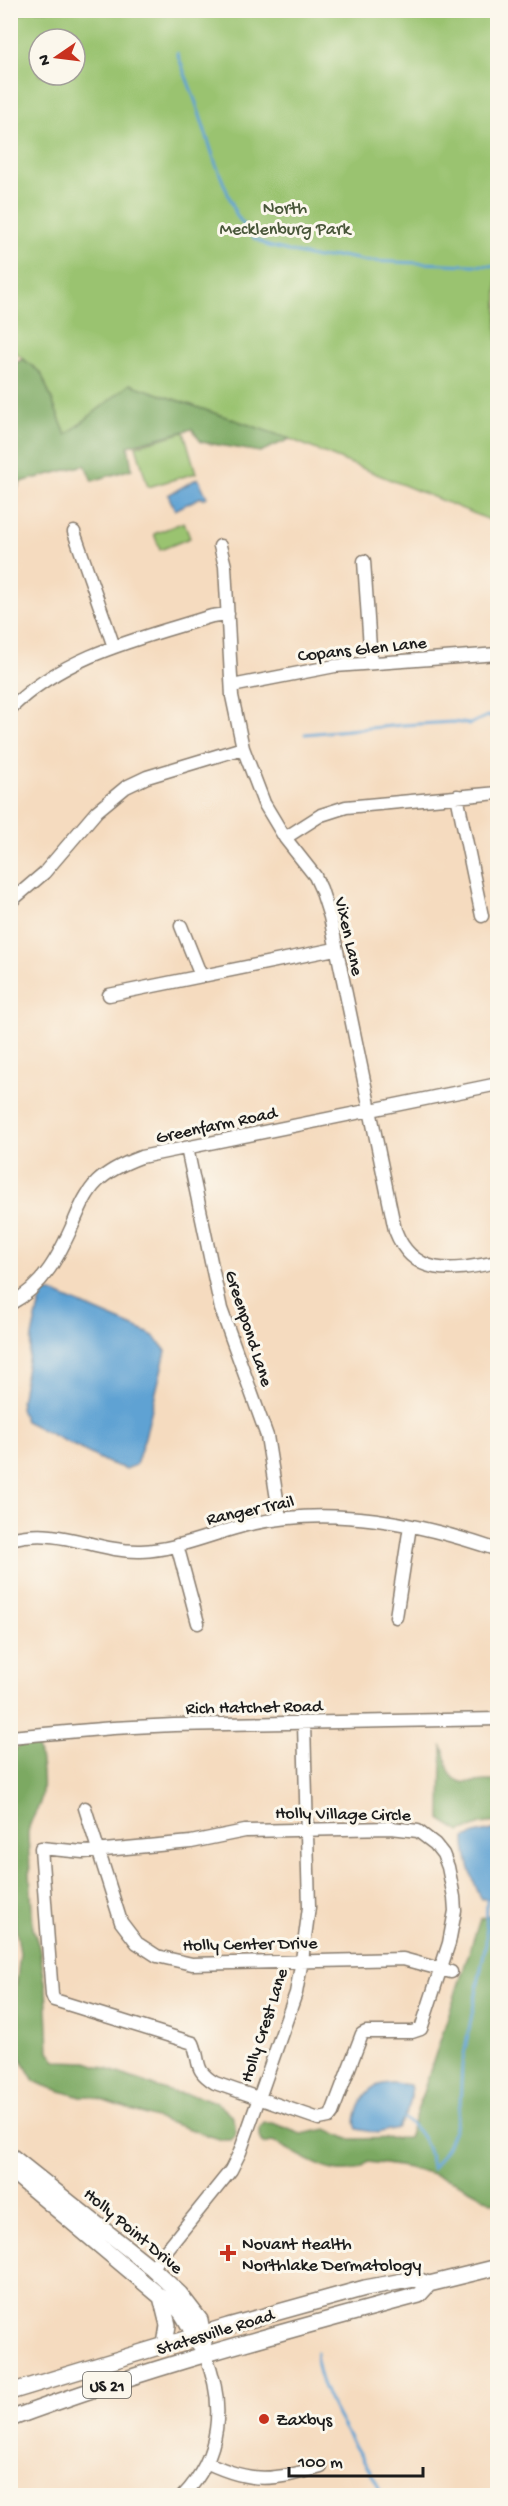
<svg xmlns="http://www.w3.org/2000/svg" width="508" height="2506" viewBox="0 0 508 2506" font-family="'Gochi Hand',sans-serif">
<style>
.green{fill:#9ac36f;stroke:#5b7046;stroke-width:1.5;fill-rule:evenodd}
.forest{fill:#7ba962;stroke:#4c623f;stroke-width:1.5}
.water{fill:#5ea2d3;stroke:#3d5f78;stroke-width:1.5}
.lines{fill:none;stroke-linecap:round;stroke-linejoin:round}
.stream{stroke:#5ea2d3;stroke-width:3}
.minor-casing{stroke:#887c6e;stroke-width:15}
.major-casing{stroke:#887c6e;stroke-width:18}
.minor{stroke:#fff;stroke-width:12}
.major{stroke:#fff;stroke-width:15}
.poi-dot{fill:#c8321e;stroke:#fbf7ec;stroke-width:2}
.labels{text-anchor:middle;stroke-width:6;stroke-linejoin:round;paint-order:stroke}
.shield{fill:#fbf7ec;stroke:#5f5e5a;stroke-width:1.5}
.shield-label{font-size:16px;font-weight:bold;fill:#1c1c1c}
.park-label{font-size:18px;fill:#485639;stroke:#fbf7ec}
.street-label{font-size:18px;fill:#1c1c1c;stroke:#fbf7ec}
.poi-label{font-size:18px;fill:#1c1c1c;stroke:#fbf7ec;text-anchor:start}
</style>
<rect width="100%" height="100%" fill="#fbf7ec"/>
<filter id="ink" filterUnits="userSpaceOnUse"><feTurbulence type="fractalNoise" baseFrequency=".0167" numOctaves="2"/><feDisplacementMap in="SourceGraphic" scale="12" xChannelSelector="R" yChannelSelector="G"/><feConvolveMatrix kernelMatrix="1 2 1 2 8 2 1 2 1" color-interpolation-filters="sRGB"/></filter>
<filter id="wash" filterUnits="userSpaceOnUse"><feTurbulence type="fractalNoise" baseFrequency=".008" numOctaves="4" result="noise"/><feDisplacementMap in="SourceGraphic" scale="24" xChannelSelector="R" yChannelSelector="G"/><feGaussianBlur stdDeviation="1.35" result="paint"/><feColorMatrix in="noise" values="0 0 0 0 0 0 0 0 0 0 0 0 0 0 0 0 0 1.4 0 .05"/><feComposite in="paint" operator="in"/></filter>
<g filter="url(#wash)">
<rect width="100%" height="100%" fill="#f5dbbf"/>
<path class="green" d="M 31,10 L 497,11 L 497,523 L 290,439 L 130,384 L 66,435 L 41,373 L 11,349 L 11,11 L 16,11 L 21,14 ZM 39,39 L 75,39 L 75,75 L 39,75 Z
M 184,432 L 196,473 L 148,487 L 136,446 Z
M 184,522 L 190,538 L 160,550 L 154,534 Z"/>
<path class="forest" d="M 23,359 L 41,373 L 66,435 L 130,384 L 290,439 L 260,452 L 201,442 L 192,429 L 128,446 L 132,469 L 92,481 L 85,465 L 21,482 L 11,500 L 11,365 Z
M 35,1741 C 42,1752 44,1786 41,1799 C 38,1813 28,1820 28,1835 L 33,1928 L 39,1947 L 46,1987 L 49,2051 L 56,2061 L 87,2062 L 172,2092 L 199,2096 L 217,2103 L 232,2115 L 235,2124 L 235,2136 L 231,2140 L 222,2140 L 89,2096 L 77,2096 L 45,2086 L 34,2081 L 20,2057 L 14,2006 L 20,1953 L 11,1897 L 11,1760 C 13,1746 22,1742 35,1741 Z
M 442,1747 C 447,1755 446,1761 449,1770 C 457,1792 481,1777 497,1782 L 497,1822 L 481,1824 L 460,1832 L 441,1820 Z
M 497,1913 L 497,2202 L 491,2202 C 451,2175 415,2167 368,2162 C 343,2186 305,2158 280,2145 L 272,2142 L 264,2144 L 260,2138 L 260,2128 L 264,2123 L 273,2123 L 301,2134 L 327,2129 L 348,2139 L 408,2138 L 480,1919 Z"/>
<path class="water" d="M 198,478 L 207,497 L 202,499 L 201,497 L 175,510 L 168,495 Z
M 45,1292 L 52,1292 L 148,1333 L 155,1337 L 166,1351 L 145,1437 L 136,1465 L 126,1469 L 108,1463 L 25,1421 L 20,1409 C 24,1387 35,1304 45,1292 Z
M 497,1829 L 497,1898 L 482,1899 C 474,1887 464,1853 465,1838 L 475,1834 Z
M 393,2083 L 410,2085 C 414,2100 406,2116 397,2128 L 377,2133 L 357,2129 C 351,2118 363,2093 374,2087 C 380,2084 387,2083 393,2083 Z"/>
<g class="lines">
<path class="stream" d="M 165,10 L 165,14
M 177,53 L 195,100 L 215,162 L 237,216 L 254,238 L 268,246 L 317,258 L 341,256 L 367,261 L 498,266
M 305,734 L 402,725 L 453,722 L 470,724 L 487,716 L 498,718
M 404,2119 C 422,2130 429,2147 432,2167
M 432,2169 L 447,2147 L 455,2127 L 460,2104 L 462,2065 L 486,1943 L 487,1899
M 317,2353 C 311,2383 361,2455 377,2483 L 382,2496"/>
</g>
</g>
<g filter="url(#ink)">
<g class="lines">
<g class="minor-casing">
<path id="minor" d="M 74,532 L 114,647
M 220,546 L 225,566 L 232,696 L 243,748 L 264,803 L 285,838 L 315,876 L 321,889 L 330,917 L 395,1230 C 414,1280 455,1270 498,1262
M 364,561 L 371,662
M 232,686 L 335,666 L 498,654
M 10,709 C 65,654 142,638 212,616 L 228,614
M 457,796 L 482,916
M 285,838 L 321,815 L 346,807 L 498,793
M 10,902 L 44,873 L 97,811 L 126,787 L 147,777 L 243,748
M 181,926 L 201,976
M 109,995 L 335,949
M 187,1148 L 221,1309 L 267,1436 L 280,1518
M 10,1304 C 44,1286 59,1256 74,1222 C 80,1208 86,1193 97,1182 C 109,1170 125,1163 141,1157 L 498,1084
M 10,1539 C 62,1526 93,1552 141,1551 C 178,1550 215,1532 251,1524 C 333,1505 419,1523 498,1550
M 177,1545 L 198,1623
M 396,1617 L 410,1526
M 10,1737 L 113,1728 L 174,1725 L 498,1719
M 85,1808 L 121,1922 L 137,1943 L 157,1956 L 192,1964 L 403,1959 L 451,1972
M 391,1828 L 418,1831 L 435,1844 L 443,1854 L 448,1867 L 454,1897 L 455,1911 L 449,1943 L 421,2029 L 412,2032 L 366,2032 L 362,2034 L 332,2113 L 329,2117 L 319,2119 L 215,2083 C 193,2070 201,2062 193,2043 L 61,2002 L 54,2000 L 52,1995 L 41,1848 L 83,1852 L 191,1842 L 245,1831 Z
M 152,2268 L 231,2170 L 240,2152 L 296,1993 L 302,1960 L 309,1907 L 304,1724
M 208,2463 C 253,2484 274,2480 321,2467
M 183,2496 C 221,2456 226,2404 205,2354"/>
</g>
<g class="major-casing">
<path id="major" d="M 10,2155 L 152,2268 L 180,2294 L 200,2320 L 204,2342
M 10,2170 L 161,2297 C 186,2308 186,2325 200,2345
M 161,2297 L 168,2325 L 165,2345
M 10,2392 L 228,2326 L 365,2288 L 414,2279 L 429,2284
M 10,2419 C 144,2369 281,2332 419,2295 L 429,2284 L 498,2267"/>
</g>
<use href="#minor" class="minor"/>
<use href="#major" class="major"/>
</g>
</g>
<g class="poi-dot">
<path d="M225 2244h6v6h6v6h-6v6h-6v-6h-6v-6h6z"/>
<circle cx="264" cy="2419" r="6"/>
</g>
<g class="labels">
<rect class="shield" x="83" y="2372" width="48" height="26" rx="4.5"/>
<g class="shield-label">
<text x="107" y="2391">US 21</text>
</g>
<g class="park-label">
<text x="285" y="213">North<tspan x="285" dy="21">Mecklenburg Park</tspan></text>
</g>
<g class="street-label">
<text transform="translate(362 648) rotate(-6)" y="6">Copans Glen Lane</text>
<text transform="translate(350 936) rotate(77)" y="6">Vixen Lane</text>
<text transform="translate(216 1124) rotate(-12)" y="6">Greenfarm Road</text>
<text transform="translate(250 1328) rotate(72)" y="6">Greenpond Lane</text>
<text transform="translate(250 1509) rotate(-12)" y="6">Ranger Trail</text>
<text transform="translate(254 1706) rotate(-1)" y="6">Rich Hatchet Road</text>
<text transform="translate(343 1813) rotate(1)" y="6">Holly Village Circle</text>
<text transform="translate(250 1943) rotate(-1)" y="6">Holly Center Drive</text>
<text transform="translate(263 2025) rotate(-72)" y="6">Holly Crest Lane</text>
<text transform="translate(134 2230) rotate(40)" y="6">Holly Point Drive</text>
<text transform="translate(215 2331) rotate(-17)" y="6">Statesville Road</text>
</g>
<g class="poi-label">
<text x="242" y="2249">Novant Health<tspan x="242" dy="21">Northlake Dermatology</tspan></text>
<text x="276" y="2425">Zaxbys</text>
</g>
</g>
<rect width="508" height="2506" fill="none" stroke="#fbf7ec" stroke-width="36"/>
<g transform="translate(57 57) rotate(256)"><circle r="28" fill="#fbf7ec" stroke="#a29f99" stroke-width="1.5"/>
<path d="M0-4.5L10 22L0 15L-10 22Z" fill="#c8321e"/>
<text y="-9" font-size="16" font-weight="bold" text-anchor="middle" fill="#1c1c1c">N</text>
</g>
<path d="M289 2467v9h134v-9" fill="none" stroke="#1c1c1c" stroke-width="3"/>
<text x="298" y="2467" font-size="18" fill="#1c1c1c" stroke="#fbf7ec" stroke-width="4.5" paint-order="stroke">100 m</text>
</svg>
